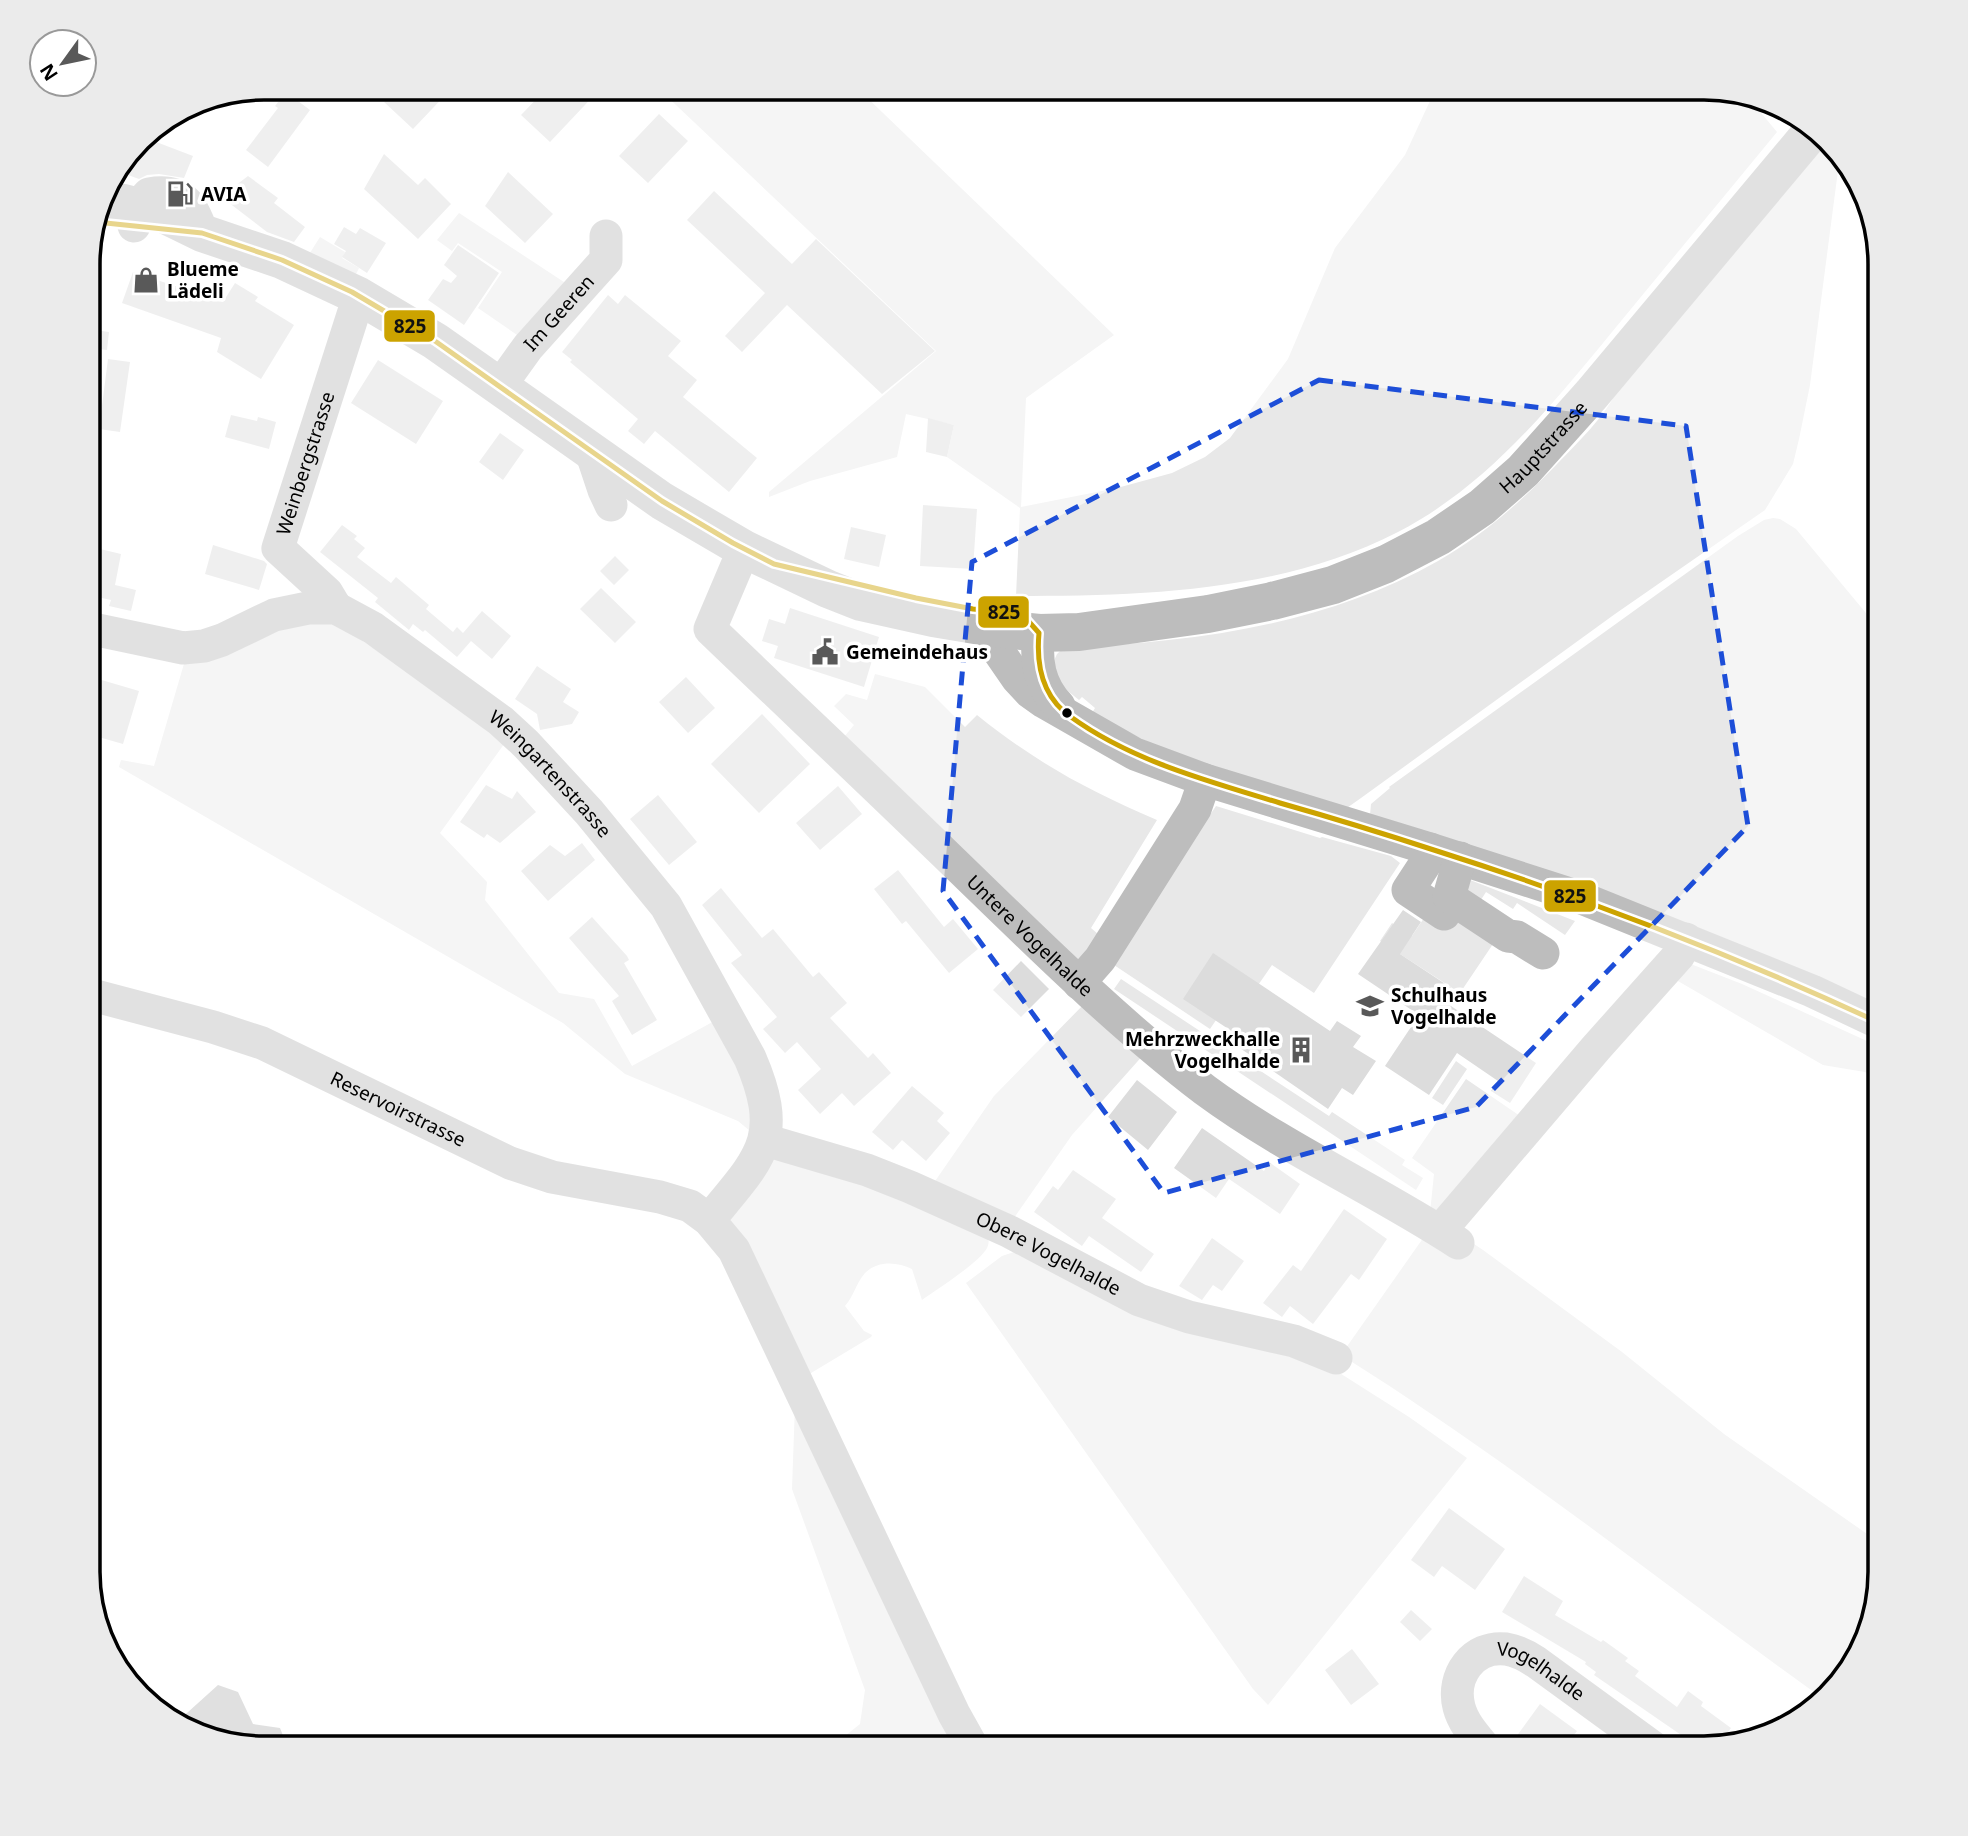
<svg xmlns="http://www.w3.org/2000/svg" width="1968" height="1836" viewBox="0 0 1968 1836" font-family="'Noto Sans',sans-serif">
<style>
.green{fill:#e8e8e8}
.water{fill:#bababa}
.building{fill:#dcdcdc}
.lines{fill:none;stroke-linecap:round;stroke-linejoin:round}
.minor{stroke:#bdbdbd;stroke-width:33}
.major{stroke:#bdbdbd;stroke-width:38}
.bus-1-casing{stroke:#fff;stroke-width:10}
.bus-1{stroke:#cca300;stroke-width:5}
.marked{fill:none;stroke:#1d4ed8;stroke-width:5;stroke-dasharray:14 9;stroke-linejoin:round}
.bus-dot{fill:#000;stroke:#fff;stroke-width:2.5}
.labels{text-anchor:middle;stroke-width:7;stroke-linejoin:round;paint-order:stroke}
.poi-label{font-size:19px;font-weight:bold;fill:#000;stroke:#fff;text-anchor:start}
.street-label{font-size:19px;fill:#000;stroke:#fff}
.rim{fill:none;stroke:#000;stroke-width:3.5}
.line-badge{stroke:#fff;stroke-width:2.5}
.pale-badge-label{font-size:19px;text-anchor:middle;font-weight:bold;fill:#111}
</style>
<rect width="100%" height="100%" fill="#fff"/>
<path class="green" d="M 658,88 L 857,88 L 1114,335 L 1026,398 L 1021,507 L 1117,488 L 1172,473 L 1205,457 L 1230,438 L 1288,359 L 1335,248 L 1405,155 L 1436,88 L 1716,88 L 1747,96 L 1777,132 C 1727,193 1676,254 1626,315 C 1559,396 1493,483 1398,532 C 1281,592 1145,596 1016,596 L 1020,508 L 947,457 L 954,425 L 906,414 L 897,457 L 810,481 L 769,497 L 769,492 L 936,351 Z
M 1829,139 L 1840,155 L 1810,385 L 1799,439 L 1793,464 L 1765,510 L 1615,614 L 1361,798 L 1344,810 L 1186,762 L 1092,713 L 1095,708 L 1082,697 L 1079,700 L 1059,684 L 1052,665 L 1057,654 L 1064,647 C 1192,643 1325,625 1438,561 C 1482,536 1522,501 1557,464 C 1578,442 1603,419 1617,391 Z
M 459,213 L 570,286 L 523,339 L 478,308 L 502,272 L 458,243 L 452,251 L 437,240 Z
M 320,237 L 345,252 L 342,258 L 359,268 L 354,278 L 308,256 Z
M 1773,518 L 1780,519 L 1796,529 L 1880,630 L 1880,1013 L 1370,815 L 1371,804 L 1390,788 L 1389,787 L 1738,536 L 1764,520 Z
M 332,620 L 507,740 L 440,833 L 487,882 L 485,900 L 559,993 L 594,999 L 632,1066 L 718,1019 L 741,1062 L 755,1135 L 738,1121 L 625,1074 L 563,1023 L 119,767 L 121,760 L 154,766 L 186,657 L 281,623 Z
M 875,674 L 925,687 L 965,727 L 977,715 C 1035,762 1089,791 1157,820 L 1091,928 L 1105,940 L 1098,951 L 1075,961 L 844,737 L 854,725 L 834,706 L 846,694 L 867,700 Z
M 1216,806 L 1320,838 L 1322,837 L 1391,856 L 1400,863 L 1314,993 L 1272,965 L 1254,991 L 1241,983 L 1210,1029 L 1111,963 Z
M 1465,878 L 1575,921 L 1565,935 L 1517,903 L 1513,909 L 1486,892 L 1477,906 L 1461,886 Z
M 1447,913 L 1493,944 L 1460,993 L 1380,941 L 1392,923 L 1412,936 L 1426,915 Z
M 1683,961 L 1742,984 L 1880,1047 L 1880,1081 L 1865,1072 L 1823,1065 L 1671,977 Z
M 1121,979 L 1329,1116 L 1332,1112 L 1405,1160 L 1402,1165 L 1423,1178 L 1416,1190 L 1114,989 Z
M 1087,1001 L 1145,1053 L 1072,1135 L 1009,1225 L 931,1187 L 994,1096 Z
M 1456,1061 L 1467,1069 L 1443,1105 L 1432,1098 Z
M 1466,1079 L 1523,1118 L 1437,1210 L 1430,1213 L 1434,1174 L 1412,1158 Z
M 792,1157 L 987,1232 C 988,1238 990,1242 987,1248 C 979,1263 937,1289 922,1300 L 912,1269 C 898,1262 878,1260 865,1273 C 856,1283 854,1296 845,1306 L 864,1331 L 872,1335 L 871,1337 L 806,1376 L 731,1222 L 730,1214 L 763,1166 L 776,1158 Z
M 1426,1234 L 1468,1240 L 1483,1250 L 1622,1352 L 1724,1434 L 1880,1543 L 1880,1573 L 1867,1640 L 1829,1697 L 1825,1700 C 1664,1585 1509,1460 1341,1355 Z
M 1020,1250 L 1327,1365 L 1409,1417 L 1467,1458 L 1268,1705 L 1253,1689 L 966,1283 L 1002,1256 Z
M 795,1405 L 964,1748 L 830,1748 L 860,1724 L 865,1690 L 792,1489 Z"/>
<path class="water" d="M 218,1685 L 238,1692 L 253,1724 L 280,1728 L 288,1748 L 263,1748 L 196,1735 L 177,1722 Z"/>
<path class="building" d="M 398,88 L 452,88 L 413,129 L 384,102 Z
M 547,88 L 601,88 L 550,142 L 521,115 Z
M 286,92 L 310,110 L 268,167 L 246,150 L 278,108 L 275,106 Z
M 659,114 L 688,141 L 648,183 L 619,156 Z
M 151,140 L 193,156 L 184,178 L 159,174 L 147,175 L 139,179 L 117,171 L 136,146 L 143,149 L 145,145 L 149,146 Z
M 384,154 L 418,185 L 425,178 L 451,204 L 418,239 L 364,189 Z
M 508,172 L 553,214 L 525,243 L 485,206 Z
M 248,176 L 278,198 L 274,203 L 305,227 L 294,242 L 267,232 L 224,199 L 231,189 Z
M 714,191 L 792,264 L 816,239 L 935,351 L 882,394 L 787,305 L 742,352 L 725,336 L 765,293 L 687,220 Z
M 344,227 L 356,234 L 360,228 L 386,243 L 367,273 L 342,257 L 346,251 L 334,244 Z
M 458,245 L 499,273 L 464,325 L 428,300 L 443,279 L 451,283 L 457,276 L 444,265 Z
M 133,272 L 223,302 L 235,283 L 258,297 L 255,301 L 294,325 L 261,379 L 217,352 L 221,338 L 122,303 Z
M 608,295 L 618,304 L 625,295 L 681,341 L 668,356 L 697,380 L 683,397 L 757,458 L 729,492 L 655,431 L 644,444 L 628,431 L 638,419 L 570,362 L 572,360 L 562,352 Z
M 88,329 L 109,332 L 107,350 L 88,348 Z
M 108,359 L 130,362 L 120,432 L 99,429 Z
M 378,360 L 443,401 L 416,444 L 351,403 Z
M 231,415 L 257,421 L 258,417 L 276,422 L 269,449 L 225,437 Z
M 928,418 L 954,425 L 947,457 L 926,452 Z
M 500,433 L 524,450 L 503,480 L 479,462 Z
M 923,505 L 977,509 L 973,569 L 920,566 Z
M 342,525 L 357,536 L 354,539 L 365,548 L 357,557 L 391,583 L 396,577 L 429,605 L 426,609 L 453,632 L 457,627 L 463,633 L 482,611 L 511,636 L 492,659 L 471,641 L 457,657 L 425,630 L 423,632 L 413,624 L 409,630 L 375,602 L 378,598 L 320,552 Z
M 851,527 L 886,535 L 879,567 L 844,559 Z
M 213,545 L 264,561 L 267,564 L 259,590 L 205,574 Z
M 100,549 L 121,554 L 115,585 L 136,590 L 131,611 L 109,606 L 111,600 L 88,595 L 88,557 L 97,559 Z
M 615,556 L 629,570 L 614,585 L 600,571 Z
M 601,588 L 636,622 L 615,643 L 580,609 Z
M 790,608 L 879,637 L 864,687 L 774,658 L 778,646 L 762,641 L 769,619 L 785,624 Z
M 537,666 L 571,689 L 563,702 L 579,712 L 572,724 L 540,730 L 537,714 L 515,699 Z
M 88,676 L 139,691 L 123,744 L 88,734 Z
M 686,677 L 715,708 L 688,733 L 659,702 Z
M 762,714 L 810,764 L 759,813 L 711,764 Z
M 486,785 L 512,799 L 517,791 L 536,812 L 500,843 L 487,834 L 484,838 L 460,822 Z
M 838,786 L 862,814 L 820,850 L 796,823 Z
M 658,795 L 697,842 L 669,865 L 630,819 Z
M 582,843 L 595,860 L 548,901 L 521,871 L 550,845 L 565,856 Z
M 898,870 L 944,927 L 953,919 L 978,949 L 949,973 L 906,921 L 902,924 L 874,889 Z
M 721,888 L 762,938 L 773,929 L 813,977 L 819,972 L 847,1003 L 830,1018 L 868,1058 L 873,1053 L 891,1073 L 854,1106 L 842,1093 L 820,1114 L 798,1090 L 821,1069 L 797,1042 L 785,1053 L 763,1029 L 777,1017 L 731,963 L 742,955 L 702,905 Z
M 1403,910 L 1421,922 L 1400,954 L 1453,989 L 1445,1002 L 1536,1063 L 1510,1103 L 1491,1091 L 1498,1081 L 1457,1053 L 1429,1095 L 1385,1066 L 1419,1015 L 1358,974 Z
M 592,917 L 627,956 L 629,960 L 624,963 L 657,1020 L 632,1035 L 612,1001 L 619,996 L 569,938 Z
M 1213,953 L 1330,1031 L 1337,1021 L 1361,1036 L 1353,1047 L 1376,1061 L 1353,1095 L 1342,1088 L 1328,1109 L 1234,1044 L 1239,1036 L 1183,999 Z
M 1021,961 L 1049,989 L 1021,1017 L 993,990 Z
M 1137,1080 L 1177,1112 L 1148,1150 L 1108,1117 Z
M 912,1086 L 944,1113 L 937,1121 L 950,1133 L 926,1161 L 902,1140 L 893,1150 L 872,1132 Z
M 1202,1128 L 1264,1171 L 1269,1162 L 1300,1184 L 1280,1214 L 1229,1179 L 1216,1198 L 1174,1168 Z
M 1073,1170 L 1116,1199 L 1102,1218 L 1154,1254 L 1141,1272 L 1089,1236 L 1082,1246 L 1034,1212 L 1053,1186 L 1058,1190 Z
M 1344,1209 L 1387,1239 L 1359,1280 L 1351,1274 L 1313,1324 L 1290,1306 L 1282,1317 L 1263,1303 L 1293,1265 L 1301,1271 Z
M 1212,1238 L 1244,1261 L 1222,1291 L 1213,1285 L 1202,1300 L 1179,1286 Z
M 1449,1508 L 1505,1549 L 1475,1590 L 1442,1566 L 1434,1577 L 1411,1560 Z
M 1524,1576 L 1563,1601 L 1555,1615 L 1601,1642 L 1603,1640 L 1628,1658 L 1625,1661 L 1639,1671 L 1635,1676 L 1677,1707 L 1688,1691 L 1703,1702 L 1701,1706 L 1731,1728 L 1718,1746 L 1700,1748 L 1594,1675 L 1596,1672 L 1585,1664 L 1586,1662 L 1502,1612 Z
M 1411,1610 L 1432,1629 L 1420,1641 L 1400,1622 Z
M 1352,1649 L 1379,1684 L 1351,1705 L 1325,1670 Z
M 1540,1704 L 1577,1731 L 1564,1748 L 1508,1748 Z"/>
<g class="lines">
<g class="minor">
<path d="M 134,226 L 137,207 L 149,194 C 183,188 193,205 202,233"/>
<path id="s1" d="M 500,386 L 528,347 L 606,260 L 606,236"/>
<path d="M 591,451 L 604,490 L 611,505"/>
<path id="s2" d="M 744,549 L 710,629 C 788,704 866,777 943,852 C 1028,934 1111,1018 1205,1090 C 1285,1149 1375,1189 1458,1243"/>
<path id="s3" d="M 336,608 L 327,593 L 278,548 L 359,296"/>
<path id="s4" d="M 88,628 L 183,648 L 204,646 L 222,640 L 274,615 L 308,608 L 336,608 L 373,628 L 501,721 L 526,744 L 589,812 L 666,906 L 750,1058 C 785,1139 760,1158 709,1220"/>
<path d="M 993,628 L 993,636 L 997,649 L 1017,678 L 1030,692 L 1044,702 L 1135,754 L 1205,780 L 1430,849 L 1579,897 L 1812,991 L 1880,1023"/>
<path d="M 1039,633 C 1035,661 1039,685 1059,706"/>
<path d="M 1430,849 L 1427,861 L 1408,890 L 1444,914"/>
<path d="M 1460,858 L 1449,897 L 1508,936 L 1517,937 L 1543,953"/>
<path d="M 1079,983 L 1100,959 L 1195,809 L 1205,780"/>
<path id="s5" d="M 88,994 L 213,1027 L 262,1043 L 510,1163 L 552,1177 L 660,1197 L 690,1206 L 709,1220 L 734,1250 L 954,1714 L 973,1748"/>
<path id="s6" d="M 765,1140 L 867,1170 L 910,1187 L 1008,1231 L 1139,1300 L 1189,1317 L 1294,1341 L 1336,1358"/>
<path d="M 1440,1231 L 1596,1048 L 1679,955 L 1686,939"/>
<path id="s7" d="M 1485,1748 C 1475,1736 1463,1723 1459,1707 C 1451,1676 1473,1645 1506,1649 C 1518,1651 1527,1656 1536,1662 L 1654,1748"/>
</g>
<path class="major" id="s8" d="M 101,202 L 124,203 L 161,213 L 202,233 L 282,260 L 359,296 L 435,341 L 662,501 L 744,549 L 828,589 L 861,602 L 933,618 L 993,628 L 1039,633 L 1079,632 L 1208,614 L 1272,601 L 1333,585 L 1386,564 L 1438,537 L 1482,507 L 1523,471 L 1592,394 L 1814,129"/>
<g class="bus-1-casing">
<path id="bus-1" d="M 96,222 L 202,233 L 282,260 L 352,292 L 435,341 L 662,501 L 733,543 L 774,564 L 916,598 L 973,609 L 1022,614 L 1039,633 C 1036,666 1042,697 1071,717 C 1132,761 1208,781 1280,803 C 1333,818 1385,834 1437,851 C 1588,899 1736,956 1880,1023"/>
</g>
<use href="#bus-1" class="bus-1"/>
</g>
<path d="M0 0H1968V1836H0ZM 1319,380 L 1686,426 L 1748,826 L 1476,1107 L 1164,1193 L 943,891 L 972,562 Z" fill="#fff" fill-opacity=".55" fill-rule="evenodd"/>
<path class="marked" d="M 1319,380 L 1686,426 L 1748,826 L 1476,1107 L 1164,1193 L 943,891 L 972,562 Z"/>
<defs>
<g id="fuel-bare" transform="scale(2.1)"><path d="M-5.5-6h7V0h2V4h1.3V-2.5L3-4.5l.8-.8L6-3V5H2.5V1h-1V6h-7ZM-4.2-4.7v3.2H.2V-4.7Z" fill="#595959" stroke="#fff" stroke-width="2.5" paint-order="stroke"/></g>
<g id="shop-bare" transform="scale(2.1)"><path d="M-5-2.5h2.3a2.7 3.5 0 0 1 5.4 0H5L5.5 6h-11ZM-1.5-2.5h3a1.5 2.3 0 0 0-3 0Z" fill="#595959" stroke="#fff" stroke-width="2.5" paint-order="stroke"/></g>
<g id="civic-bare" transform="scale(2.1)"><path d="M-.6-6.5H3V-4.5H.6V-3L4-1V1h2V6H-6V1h2V-1L-.6-3ZM-1.2 2.5V6h2.4V2.5Z" fill="#595959" stroke="#fff" stroke-width="2.5" paint-order="stroke"/></g>
<g id="school-bare" transform="scale(2.1)"><path d="M0-5L7-2L0 1L-7-2ZM-4 1L0 2.5L4 1V4Q0 6-4 4Z" fill="#595959" stroke="#fff" stroke-width="2.5" paint-order="stroke"/></g>
<g id="building-bare" transform="scale(2.1)"><path d="M-4-6H4V6H1V3H-1V6H-4ZM-2.5-4.3h1.7v1.8h-1.7ZM.8-4.3h1.7v1.8H.8ZM-2.5-1h1.7V.8h-1.7ZM.8-1h1.7V.8H.8Z" fill="#595959" stroke="#fff" stroke-width="2.5" paint-order="stroke"/></g>
</defs>
<g fill-rule="evenodd">
<use href="#fuel-bare" x="180" y="194"/>
<use href="#shop-bare" x="146" y="280"/>
<use href="#civic-bare" x="825" y="652"/>
<use href="#school-bare" x="1370" y="1006"/>
<use href="#building-bare" x="1301" y="1050"/>
</g>
<circle class="bus-dot" cx="1067" cy="713" r="6"/>
<g class="labels">
<g class="poi-label">
<text x="201" y="201">AVIA</text>
<text x="167" y="276">Blueme<tspan x="167" dy="22">Lädeli</tspan></text>
<text x="846" y="659">Gemeindehaus</text>
<text x="1391" y="1002">Schulhaus<tspan x="1391" dy="22">Vogelhalde</tspan></text>
<text x="1280" y="1046" text-anchor="end">Mehrzweckhalle<tspan x="1280" dy="22">Vogelhalde</tspan></text>
</g>
<g class="street-label">
<text dy="7" stroke="none"><textPath href="#s1" startOffset="94">Im Geeren</textPath></text>
<text dy="7" stroke="none"><textPath href="#s8" startOffset="1600">Hauptstrasse</textPath></text>
<text dy="7" stroke="none"><textPath href="#s3" startOffset="173">Weinbergstrasse</textPath></text>
<text dy="7" stroke="none"><textPath href="#s4" startOffset="530">Weingartenstrasse</textPath></text>
<text dy="7" stroke="none"><textPath href="#s2" startOffset="530">Untere Vogelhalde</textPath></text>
<text dy="7" stroke="none"><textPath href="#s5" startOffset="332">Reservoirstrasse</textPath></text>
<text dy="7" stroke="none"><textPath href="#s6" startOffset="306">Obere Vogelhalde</textPath></text>
<text dy="7" stroke="none"><textPath href="#s7" startOffset="178">Vogelhalde</textPath></text>
</g>
</g>
<path d="M0 0H1968V1836H0ZM264 100H1704A164 164 0 0 1 1868 264V1572A164 164 0 0 1 1704 1736H264A164 164 0 0 1 100 1572V264A164 164 0 0 1 264 100Z" fill="#ebebeb" fill-rule="evenodd"/>
<path class="rim" d="M264 100H1704A164 164 0 0 1 1868 264V1572A164 164 0 0 1 1704 1736H264A164 164 0 0 1 100 1572V264A164 164 0 0 1 264 100Z"/>
<g class="line-badge">
<rect x="383" y="309" width="53" height="34" rx="7" fill="#cca300"/>
<rect x="977" y="595" width="53" height="34" rx="7" fill="#cca300"/>
<rect x="1543" y="879" width="54" height="34" rx="7" fill="#cca300"/>
</g>
<g class="pale-badge-label">
<text x="410" y="333">825</text>
<text x="1004" y="619">825</text>
<text x="1570" y="903">825</text>
</g>
<g transform="translate(63 63) rotate(237)"><circle r="33" fill="#ffffff" stroke="#999999" stroke-width="2"/>
<path d="M0-5L12 26L0 18L-12 26Z" fill="#595959"/>
<text y="-10" font-size="19" font-weight="bold" text-anchor="middle" fill="#000000">N</text>
</g>
</svg>
